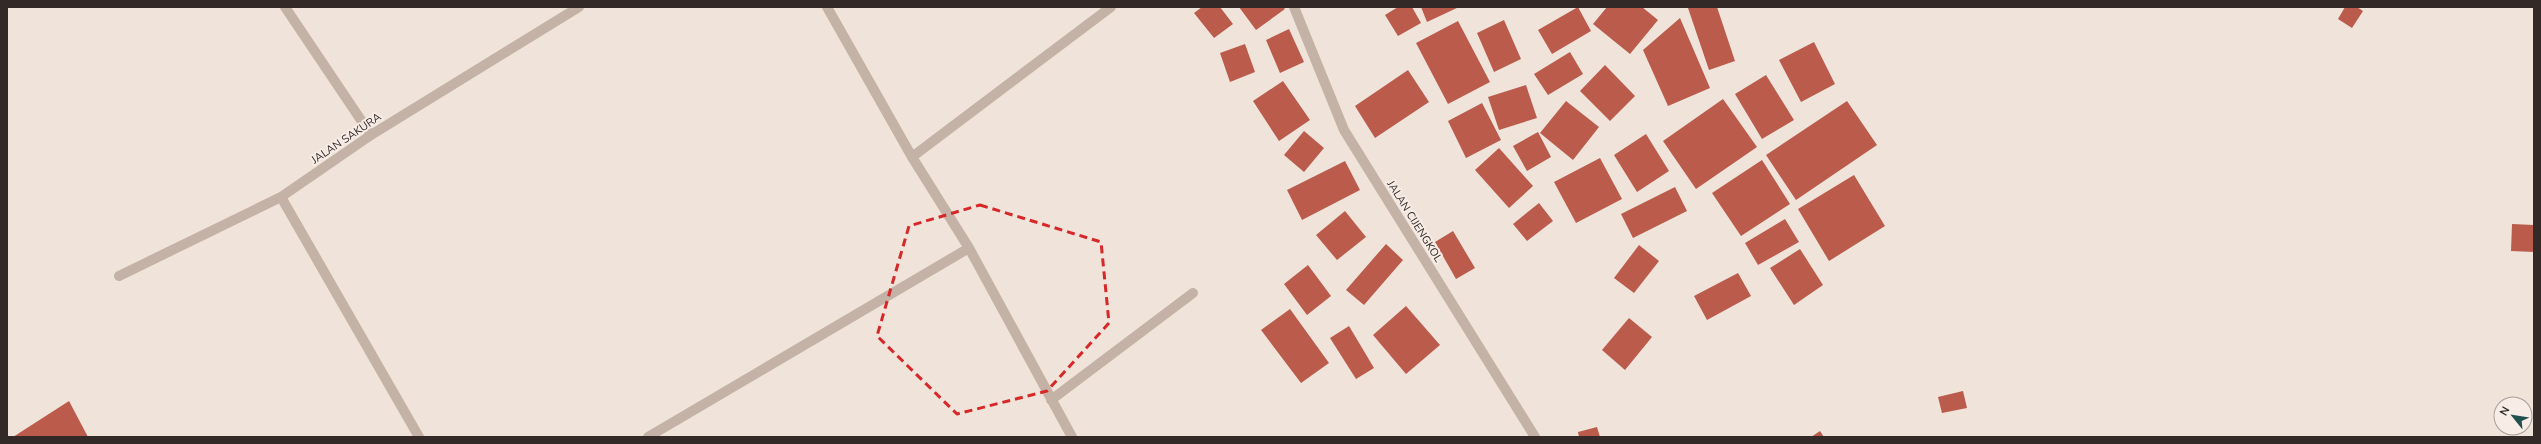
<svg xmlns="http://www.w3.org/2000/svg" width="2541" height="444" viewBox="0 0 2541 444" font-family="'Nunito Sans',sans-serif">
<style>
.building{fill:#ba5b4c}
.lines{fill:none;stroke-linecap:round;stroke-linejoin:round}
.minor{stroke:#c5b2a7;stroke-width:10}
.marked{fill:none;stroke:#d62828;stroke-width:3;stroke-dasharray:8 5;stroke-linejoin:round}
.labels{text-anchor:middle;stroke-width:4;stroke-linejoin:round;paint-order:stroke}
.street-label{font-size:11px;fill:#332927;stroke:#f7ede6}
</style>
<rect width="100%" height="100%" fill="#efe3da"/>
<path class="building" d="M 1202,7 L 1220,7 L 1233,24 L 1214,38 L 1194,13 Z
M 1239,7 L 1283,7 L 1285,9 L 1256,30 Z
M 1398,7 L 1412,7 L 1421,23 L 1398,36 L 1385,15 Z
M 1421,7 L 1459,7 L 1427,22 Z
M 1578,7 L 1591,31 L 1552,54 L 1538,30 Z
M 1607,7 L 1642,7 L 1658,20 L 1630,54 L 1593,24 Z
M 1691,7 L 1717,7 L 1735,61 L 1709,70 L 1688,8 Z
M 2345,7 L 2357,7 L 2363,11 L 2352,28 L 2338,19 Z
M 1680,18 L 1710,88 L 1668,106 L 1643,50 Z
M 1504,20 L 1521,59 L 1494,72 L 1477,33 Z
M 1458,21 L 1490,82 L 1448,104 L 1416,43 Z
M 1289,29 L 1304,62 L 1280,73 L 1266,40 Z
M 1814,42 L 1835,84 L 1801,102 L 1779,60 Z
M 1245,44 L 1255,72 L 1230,82 L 1220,53 Z
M 1570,52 L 1583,74 L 1548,95 L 1534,74 Z
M 1605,65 L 1635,96 L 1610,121 L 1580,91 Z
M 1408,70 L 1429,102 L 1375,138 L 1355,106 Z
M 1766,75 L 1794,120 L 1762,139 L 1735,94 Z
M 1283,81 L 1310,120 L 1279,141 L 1253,101 Z
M 1526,85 L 1537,118 L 1499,130 L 1488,97 Z
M 1723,99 L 1757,147 L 1696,189 L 1663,141 Z
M 1566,101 L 1599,127 L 1573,160 L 1540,133 Z
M 1847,101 L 1877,145 L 1796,200 L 1766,155 Z
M 1482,103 L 1501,140 L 1466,158 L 1448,121 Z
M 1304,131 L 1324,148 L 1304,172 L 1284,155 Z
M 1538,132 L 1551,157 L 1527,171 L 1513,146 Z
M 1646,134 L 1669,171 L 1637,192 L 1614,155 Z
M 1499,148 L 1533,186 L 1509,208 L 1475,170 Z
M 1600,158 L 1622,199 L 1576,223 L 1554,182 Z
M 1762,160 L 1790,204 L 1741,236 L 1712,193 Z
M 1345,161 L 1360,190 L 1302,220 L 1287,190 Z
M 1854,175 L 1885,226 L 1829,261 L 1798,209 Z
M 1675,187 L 1687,211 L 1633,238 L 1621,214 Z
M 1539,203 L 1553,221 L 1527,241 L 1513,224 Z
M 1345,211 L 1366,237 L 1337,260 L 1316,235 Z
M 1785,219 L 1799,242 L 1758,265 L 1745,243 Z
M 2512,224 L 2534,225 L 2534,252 L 2511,251 Z
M 1453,231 L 1475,268 L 1456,279 L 1435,242 Z
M 1386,244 L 1403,260 L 1364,305 L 1346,290 Z
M 1639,245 L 1659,261 L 1634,293 L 1614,278 Z
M 1800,249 L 1823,285 L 1794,305 L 1770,268 Z
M 1308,265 L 1331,296 L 1307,315 L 1284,284 Z
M 1738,273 L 1751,296 L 1707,320 L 1694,296 Z
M 1406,306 L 1440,345 L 1406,374 L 1373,335 Z
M 1290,309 L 1329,363 L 1301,383 L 1261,330 Z
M 1629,318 L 1652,337 L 1625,370 L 1602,350 Z
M 1349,326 L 1374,368 L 1356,379 L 1330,338 Z
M 1963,391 L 1967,408 L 1942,413 L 1938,397 Z
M 69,401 L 88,437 L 13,437 Z
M 1597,427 L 1600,437 L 1579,437 L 1578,432 Z
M 1820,431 L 1824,437 L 1811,437 Z"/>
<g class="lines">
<path class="minor" d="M 285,7 L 371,135
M 827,7 L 912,157 L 969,248 L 1072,437
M 1294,7 L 1344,130 L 1535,437
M 912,157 L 1111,7
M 281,197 L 419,437
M 119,276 L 281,197 L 371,135 L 579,7
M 1051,400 L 1193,293
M 648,437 L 969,248"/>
</g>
<path class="marked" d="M 980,205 L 1101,242 L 1109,323 L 1047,391 L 957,414 L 877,336 L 909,226 Z"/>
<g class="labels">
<g class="street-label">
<text transform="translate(346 138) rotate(-34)" y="4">JALAN SAKURA</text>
<text transform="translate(1415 221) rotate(58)" y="4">JALAN CIJENGKOL</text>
</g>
</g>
<rect width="2541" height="444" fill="none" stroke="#332927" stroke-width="16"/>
<g transform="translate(2513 416) rotate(300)"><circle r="19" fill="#f7ede6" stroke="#a99f9a"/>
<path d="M0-3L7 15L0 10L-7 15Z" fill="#21504e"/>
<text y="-6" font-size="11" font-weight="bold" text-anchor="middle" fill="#332927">N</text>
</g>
</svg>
